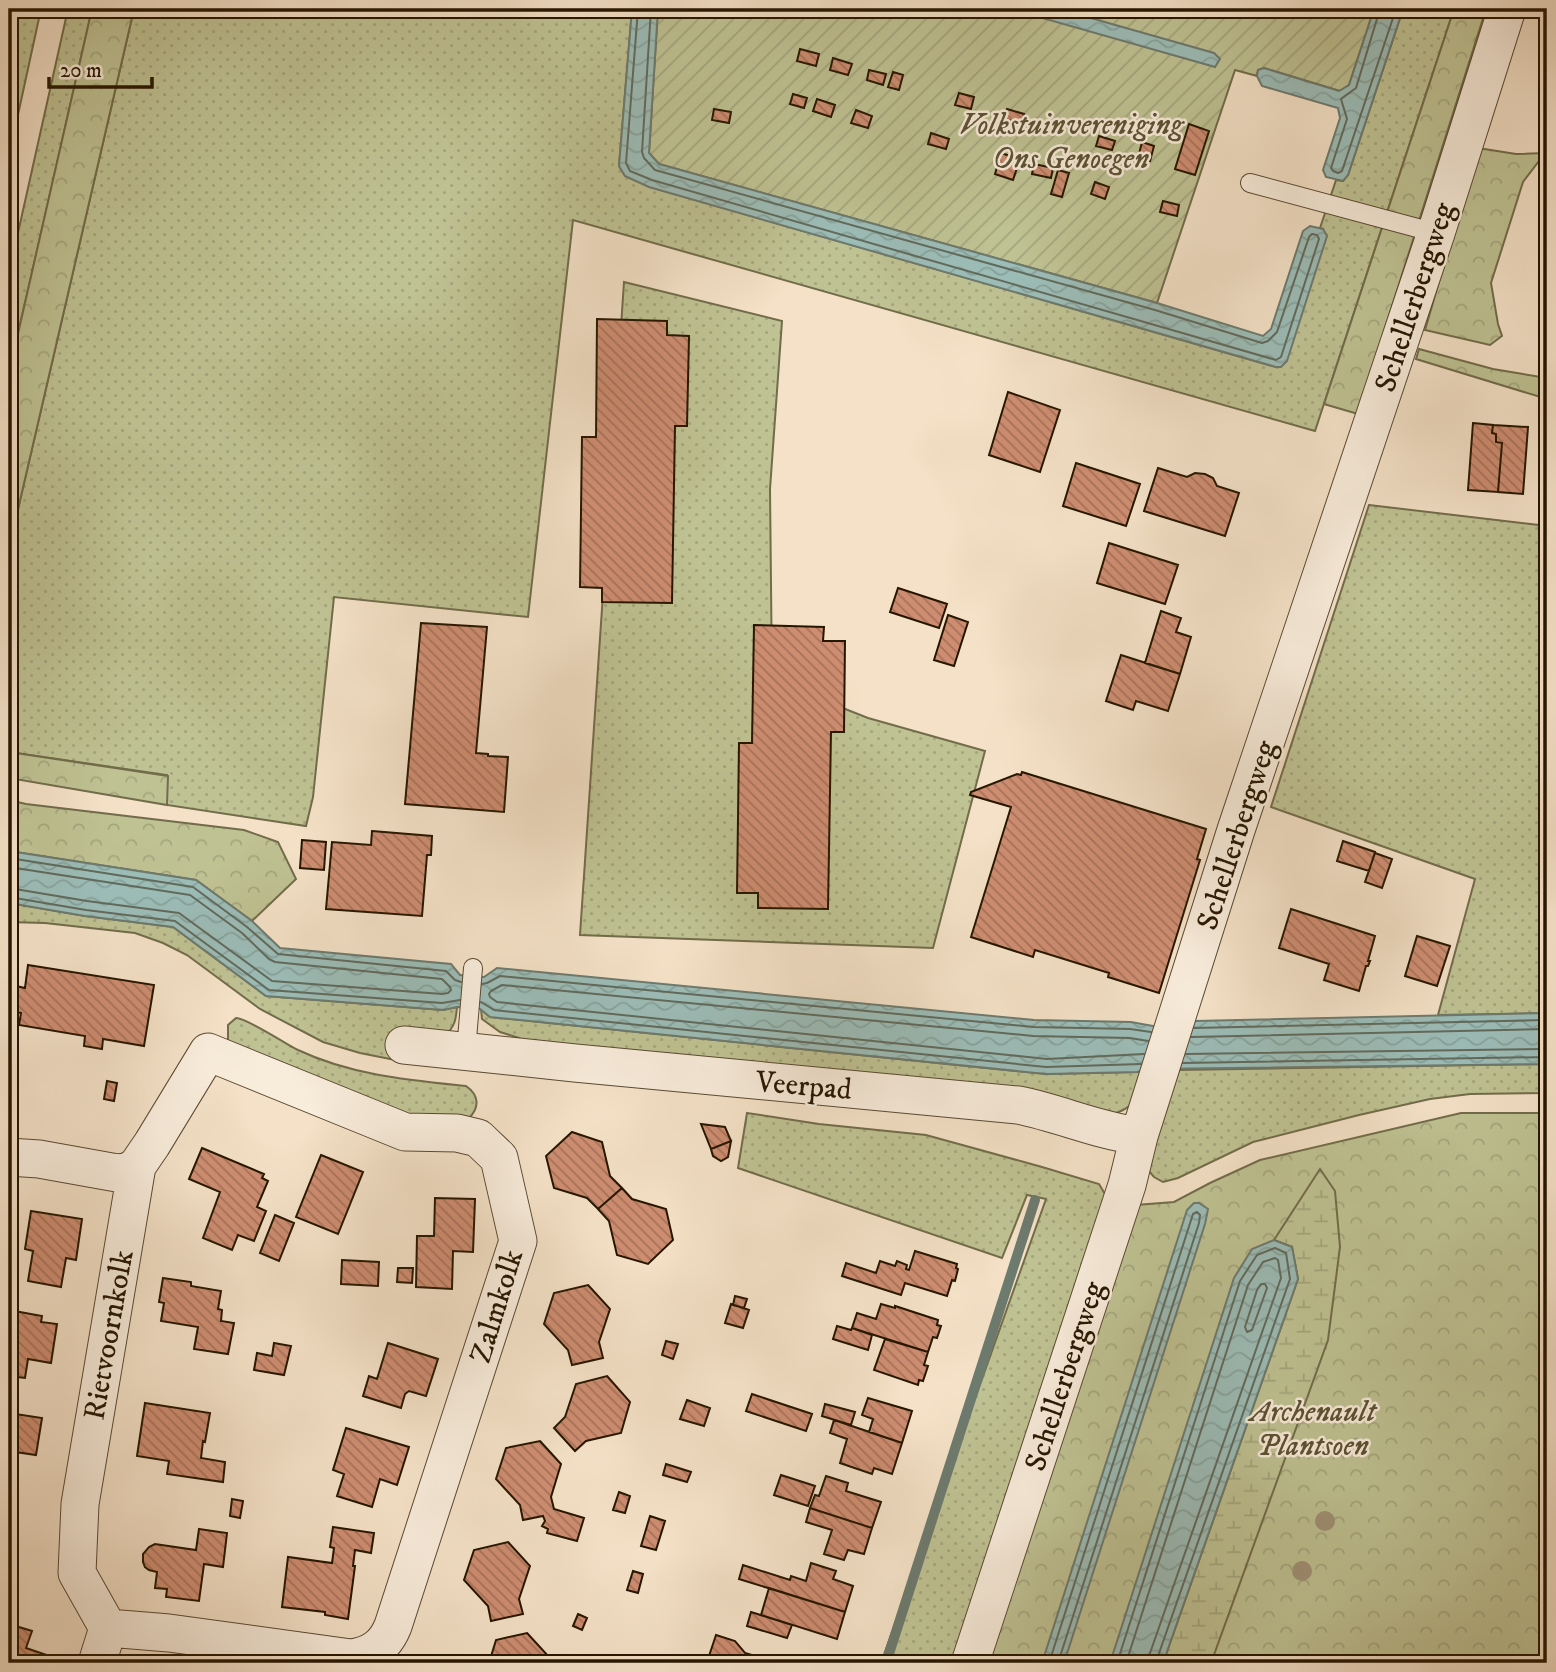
<svg xmlns="http://www.w3.org/2000/svg" width="1556" height="1672" viewBox="0 0 1556 1672" font-family="'IM FELL DW Pica',serif">
<style>
.grass{fill:url(#grass-dots);stroke:#726c4a;stroke-width:2}
.forest{fill:url(#forest-crowns);stroke:#726c4a;stroke-width:2}
.wetland{fill:url(#wetland-marsh);stroke:#726c4a;stroke-width:2}
.garden{fill:url(#garden-furrows);stroke:#726c4a;stroke-width:2}
.water{fill:url(#water-waves);stroke:#6d7a6e;stroke-width:2}
.lines{fill:none;stroke-linecap:round;stroke-linejoin:round}
.shore{stroke:#616a5c;stroke-width:2}
.stream{stroke:#6d7a6e;stroke-width:10}
.building{fill:url(#building-back-hatch);stroke:#261600;stroke-width:2}
.service-casing{stroke:#5a4932;stroke-width:20}
.minor-casing{stroke:#5a4932;stroke-width:39}
.service{stroke:#f8ecdb;stroke-width:18}
.minor{stroke:#f8ecdb;stroke-width:37}
.tree{fill:#a09276}
.labels{text-anchor:middle;stroke-width:5;stroke-linejoin:round;paint-order:stroke}
.park-label{font-size:30px;font-style:italic;fill:#5c5233;stroke:#f8ecdb}
.street-label{font-size:30px;fill:#261600;stroke:#f8ecdb}
</style>
<defs>
<pattern id="grass-dots" width="8" height="8" patternUnits="userSpaceOnUse" patternTransform="scale(1.75)"><rect width="8" height="8" fill="#bfc293"/><path d="M2 2h.1M6 6h.1" fill="none" stroke="#a4a67d" stroke-width="1.8" stroke-linecap="round"/></pattern>
<pattern id="forest-crowns" width="20" height="18" patternUnits="userSpaceOnUse" patternTransform="scale(1.75)"><rect width="20" height="18" fill="#bfc293"/><path d="M2 6a3 3 0 1 1 6 0M12 15a3 3 0 1 1 6 0" fill="none" stroke="#a4a67d"/></pattern>
<pattern id="wetland-marsh" width="20" height="14" patternUnits="userSpaceOnUse" patternTransform="scale(1.75)"><rect width="20" height="14" fill="#bfc293"/><path d="M1 5h8M5 5V1M11 12h8M15 12V8" fill="none" stroke="#a4a67d"/></pattern>
<pattern id="garden-furrows" width="10" height="10" patternUnits="userSpaceOnUse" patternTransform="scale(1.75)"><rect width="10" height="10" fill="#bfc293"/><path d="M-1 1l2-2M0 10L10 0M9 11l2-2" fill="none" stroke="#a4a67d"/></pattern>
<pattern id="water-waves" width="16" height="10" patternUnits="userSpaceOnUse" patternTransform="scale(1.75)"><rect width="16" height="10" fill="#9cbdb8"/><path d="M0 5q4-4 8 0t8 0" fill="none" stroke="#86a29c"/></pattern>
<pattern id="building-back-hatch" width="6" height="6" patternUnits="userSpaceOnUse" patternTransform="scale(1.75)"><rect width="6" height="6" fill="#ce8d71"/><path d="M-1 5l2 2M0 0l6 6M5-1l2 2" fill="none" stroke="#a7725a"/></pattern>
</defs>
<rect width="100%" height="100%" fill="#f4e1c7"/>
<filter id="stains"><feTurbulence type="fractalNoise" baseFrequency=".00286" numOctaves="4"/><feColorMatrix values="0 0 0 0 .2 0 0 0 0 .09 0 0 0 0 .02 0 0 0 .5 -.17"/></filter>
<radialGradient id="worn" r=".72"><stop offset=".6" stop-color="#630" stop-opacity="0"/><stop offset="1" stop-color="#630" stop-opacity=".3"/></radialGradient>
<path class="grass" d="M 9,9 L 41,9 L 9,156 Z
M 68,9 L 92,9 L 9,373 L 9,273 Z
M 134,9 L 632,9 L 619,166 L 625,176 L 650,187 L 1276,367 L 1323,229 L 1320,228 L 1336,180 L 1343,181 L 1348,175 L 1403,9 L 1454,9 L 1315,431 L 573,220 L 528,617 L 334,597 L 313,797 L 306,826 L 167,805 L 167,775 L 9,752 L 9,548 Z
M 624,282 L 782,321 L 770,489 L 772,680 L 868,718 L 985,751 L 933,948 L 580,935 Z
M 1369,505 L 1547,526 L 1547,1013 L 1438,1015 L 1475,879 L 1271,807 Z
M 9,903 L 85,916 L 173,927 L 266,996 L 443,1010 L 457,1007 C 456,1019 455,1027 445,1035 L 400,1061 L 360,1053 L 323,1042 L 260,1009 L 187,955 L 163,943 L 135,933 L 45,923 L 9,922 Z
M 481,1009 L 490,1017 L 1046,1074 L 1137,1072 L 1149,1069 L 1139,1100 L 1123,1110 L 1112,1115 L 540,1049 L 519,1038 L 500,1032 L 482,1019 Z
M 236,1018 C 247,1018 284,1043 298,1050 C 351,1075 408,1080 466,1086 C 479,1095 480,1107 469,1118 L 414,1119 L 228,1041 L 228,1025 Z
M 1547,1064 L 1547,1093 L 1470,1094 L 1430,1099 L 1359,1115 L 1253,1142 L 1178,1178 L 1163,1182 L 1154,1177 L 1148,1170 L 1165,1102 L 1179,1070 Z
M 747,1113 L 819,1124 L 926,1135 L 1042,1167 L 1099,1184 L 1108,1199 L 953,1663 L 881,1663 L 1046,1199 L 1027,1195 L 1002,1258 L 738,1168 Z"/>
<path class="forest" d="M 92,9 L 134,9 L 9,548 L 9,373 Z
M 1454,9 L 1486,9 L 1358,414 L 1324,404 Z
M 1478,148 L 1516,154 L 1545,153 L 1523,182 L 1491,283 L 1498,324 L 1502,336 L 1490,345 L 1425,330 Z
M 1419,349 L 1493,369 L 1547,378 L 1547,399 L 1416,359 Z
M 9,752 L 168,776 L 167,805 L 9,778 Z
M 9,800 L 26,804 L 244,830 L 278,842 L 296,879 L 252,921 L 196,880 L 9,851 Z
M 1461,1113 L 1547,1113 L 1547,1663 L 989,1663 L 1136,1205 L 1174,1202 L 1210,1183 L 1260,1160 Z"/>
<path class="wetland" d="M 1320,1169 L 1335,1191 L 1340,1247 L 1328,1340 L 1211,1663 L 1163,1663 L 1298,1279 L 1292,1247 L 1274,1240 Z"/>
<path class="garden" d="M 658,9 L 1374,9 L 1349,85 L 1340,91 L 1264,68 L 1258,70 L 1257,76 L 1235,70 L 1157,303 L 659,164 L 649,153 Z"/>
<path class="water" d="M 632,9 L 658,9 L 649,153 L 659,164 L 1157,303 L 1263,336 L 1271,329 L 1303,231 L 1310,226 L 1323,229 L 1327,236 L 1287,361 L 1281,367 L 1276,367 L 649,187 L 625,176 L 619,166 Z
M 1011,9 L 1059,9 L 1214,53 L 1220,59 L 1215,67 L 1208,65 Z
M 1374,9 L 1403,9 L 1348,175 L 1343,181 L 1326,177 L 1323,170 L 1340,118 L 1338,108 L 1262,86 L 1257,76 L 1258,70 L 1264,68 L 1339,91 L 1349,85 Z
M 9,851 L 196,880 L 252,921 L 280,948 L 451,964 L 460,975 L 484,977 L 497,968 L 1034,1020 L 1131,1022 L 1153,1026 L 1196,1021 L 1547,1013 L 1547,1064 L 1149,1069 L 1137,1072 L 1046,1074 L 490,1017 L 480,1009 L 457,1007 L 443,1010 L 266,996 L 173,927 L 85,916 L 9,903 Z
M 1194,1203 L 1199,1203 L 1208,1209 L 1205,1224 L 1064,1663 L 1042,1663 L 1187,1210 Z
M 1274,1240 L 1292,1247 L 1298,1279 L 1163,1663 L 1110,1663 L 1234,1278 L 1252,1249 Z"/>
<g class="lines">
<path class="shore" d="M 638,9 L 626,163 L 630,171 L 652,180 L 1276,360 L 1281,357 L 1319,239 L 1317,235 L 1312,234 L 1309,237 L 1277,332 L 1268,341 L 1262,343 L 1155,310 L 655,170 L 644,158 L 642,152 L 651,9
M 1380,9 L 1356,88 L 1341,99 L 1347,119 L 1331,168 L 1333,171 L 1338,173 L 1342,171 L 1396,9
M 9,858 L 193,887 L 247,927 L 278,954 L 446,971 L 455,980 L 461,982
M 9,867 L 190,895 L 242,933 L 269,959 L 275,962 L 442,979 L 450,987 L 451,990 L 448,993 L 442,994 L 272,981 L 179,913 L 87,901 L 9,888
M 9,897 L 86,910 L 175,921 L 269,990 L 442,1003 L 460,1000
M 482,984 L 487,983 L 500,976 L 1034,1027 L 1130,1029 L 1151,1032
M 481,1002 L 494,1010 L 1046,1067 L 1141,1064
M 1194,1028 L 1547,1020
M 1191,1037 L 1547,1029
M 1144,1054 L 1047,1059 L 497,1002 L 490,997 L 489,994 L 491,991 L 502,985 L 1033,1036 L 1130,1038 L 1148,1041
M 1186,1054 L 1547,1049
M 1183,1063 L 1547,1057
M 1261,1284 L 1265,1284 L 1267,1288 L 1252,1330 L 1247,1332 L 1245,1327 L 1257,1290 Z
M 1049,1663 L 1193,1214 L 1197,1212 L 1200,1215 L 1199,1223 L 1058,1663
M 1117,1663 L 1240,1281 L 1257,1255 L 1275,1248 L 1286,1253 L 1290,1279 L 1157,1659 L 1157,1663
M 1126,1663 L 1248,1285 L 1263,1262 L 1275,1258 L 1278,1260 L 1281,1278 L 1149,1656 L 1148,1663"/>
<path class="stream" d="M 886,1663 L 1035,1200"/>
</g>
<path class="building" d="M 800,49 L 819,54 L 816,66 L 797,61 Z
M 833,58 L 852,64 L 848,75 L 830,70 Z
M 869,70 L 886,74 L 883,85 L 867,80 Z
M 893,72 L 903,75 L 899,90 L 888,87 Z
M 1541,79 L 1547,80 L 1547,108 L 1539,107 Z
M 959,93 L 974,97 L 971,109 L 955,105 Z
M 793,94 L 807,98 L 804,108 L 790,104 Z
M 817,99 L 835,105 L 831,117 L 813,111 Z
M 714,109 L 731,112 L 729,123 L 712,120 Z
M 1007,109 L 1024,114 L 1020,124 L 1003,118 Z
M 856,110 L 872,116 L 868,128 L 851,123 Z
M 1189,124 L 1209,131 L 1195,175 L 1175,169 Z
M 931,133 L 949,139 L 946,149 L 928,144 Z
M 1099,136 L 1115,141 L 1112,150 L 1096,146 Z
M 1142,142 L 1154,146 L 1150,161 L 1138,158 Z
M 1001,153 L 1020,159 L 1013,180 L 995,174 Z
M 1034,164 L 1053,168 L 1051,178 L 1032,174 Z
M 1058,170 L 1069,173 L 1062,197 L 1051,194 Z
M 1095,182 L 1109,187 L 1105,199 L 1091,194 Z
M 1163,201 L 1179,205 L 1177,216 L 1160,212 Z
M 597,319 L 667,321 L 667,335 L 689,336 L 687,426 L 675,426 L 672,603 L 602,602 L 602,588 L 580,587 L 582,437 L 596,437 Z
M 1008,392 L 1060,410 L 1040,472 L 989,455 Z
M 1473,423 L 1493,425 L 1492,433 L 1496,434 L 1496,442 L 1502,443 L 1498,492 L 1468,490 Z
M 1493,425 L 1528,427 L 1523,494 L 1498,492 L 1502,443 L 1496,442 L 1496,434 L 1492,433 Z
M 1076,463 L 1140,484 L 1126,526 L 1063,506 Z
M 1158,468 L 1187,477 L 1195,473 L 1205,474 L 1213,478 L 1217,486 L 1239,493 L 1225,536 L 1144,511 Z
M 1109,543 L 1178,565 L 1165,604 L 1097,583 Z
M 898,588 L 947,604 L 939,628 L 890,612 Z
M 1161,611 L 1181,618 L 1176,632 L 1191,637 L 1180,674 L 1145,663 Z
M 948,615 L 968,622 L 954,666 L 934,660 Z
M 421,623 L 487,627 L 476,753 L 488,754 L 488,756 L 508,757 L 504,812 L 405,804 Z
M 754,625 L 824,627 L 823,641 L 845,641 L 844,732 L 831,732 L 828,909 L 758,908 L 758,893 L 737,893 L 739,743 L 752,743 Z
M 1121,655 L 1180,674 L 1168,711 L 1136,701 L 1133,710 L 1106,701 Z
M 1022,772 L 1206,829 L 1197,859 L 1200,860 L 1159,993 L 1108,977 L 1109,973 L 1035,950 L 1033,957 L 971,937 L 1011,807 L 970,795 L 971,792 L 1017,774 L 1021,775 Z
M 372,831 L 432,836 L 431,855 L 427,855 L 422,916 L 326,909 L 332,842 L 371,845 Z
M 302,840 L 326,842 L 324,870 L 300,868 Z
M 1343,841 L 1375,852 L 1369,871 L 1337,861 Z
M 1375,853 L 1392,859 L 1382,888 L 1365,882 Z
M 1291,909 L 1375,936 L 1368,961 L 1370,961 L 1368,966 L 1366,966 L 1359,991 L 1324,980 L 1329,964 L 1279,948 Z
M 1417,936 L 1450,946 L 1437,986 L 1405,976 Z
M 28,965 L 154,985 L 144,1046 L 103,1039 L 102,1049 L 84,1046 L 85,1036 L 19,1025 L 21,1013 L 12,1011 L 12,1014 L 9,1013 L 9,974 L 15,975 L 14,984 L 17,984 L 16,986 L 25,988 Z
M 107,1081 L 117,1083 L 114,1101 L 104,1099 Z
M 701,1124 L 725,1127 L 731,1141 L 711,1149 Z
M 572,1132 L 602,1142 L 610,1176 L 622,1188 L 598,1209 L 587,1198 L 554,1188 L 546,1156 Z
M 731,1141 L 728,1157 L 721,1161 L 713,1156 L 711,1149 Z
M 202,1148 L 264,1174 L 262,1178 L 268,1181 L 257,1207 L 266,1211 L 254,1241 L 238,1235 L 232,1250 L 203,1238 L 220,1192 L 189,1179 Z
M 321,1155 L 363,1172 L 338,1234 L 296,1217 Z
M 622,1188 L 632,1199 L 666,1209 L 673,1240 L 648,1264 L 617,1255 L 609,1221 L 598,1209 Z
M 435,1198 L 475,1199 L 473,1252 L 453,1251 L 452,1289 L 416,1287 L 417,1236 L 434,1236 Z
M 31,1211 L 82,1219 L 76,1260 L 66,1258 L 61,1287 L 28,1281 L 33,1251 L 25,1249 Z
M 275,1215 L 294,1223 L 279,1261 L 260,1253 Z
M 915,1251 L 957,1264 L 956,1268 L 958,1269 L 955,1281 L 952,1280 L 947,1296 L 905,1283 L 901,1295 L 842,1276 L 846,1263 L 876,1273 L 880,1261 L 895,1266 L 897,1261 L 907,1265 L 906,1269 L 909,1270 Z
M 342,1260 L 379,1262 L 378,1286 L 341,1284 Z
M 398,1268 L 413,1268 L 412,1283 L 397,1282 Z
M 9,1277 L 16,1279 L 15,1290 L 9,1289 Z
M 163,1278 L 191,1282 L 191,1286 L 221,1291 L 218,1309 L 222,1310 L 221,1321 L 234,1323 L 228,1354 L 194,1349 L 198,1327 L 161,1321 L 164,1303 L 159,1302 Z
M 588,1285 L 610,1309 L 599,1342 L 603,1358 L 572,1365 L 568,1350 L 544,1324 L 554,1293 Z
M 735,1296 L 747,1299 L 744,1308 L 733,1305 Z
M 731,1304 L 749,1310 L 743,1328 L 725,1323 Z
M 881,1304 L 895,1308 L 895,1306 L 938,1320 L 937,1325 L 941,1326 L 937,1338 L 933,1337 L 928,1352 L 852,1328 L 857,1313 L 876,1319 Z
M 9,1310 L 42,1316 L 41,1322 L 57,1324 L 51,1363 L 28,1359 L 25,1378 L 9,1376 Z
M 837,1326 L 851,1330 L 852,1328 L 872,1335 L 868,1350 L 833,1339 Z
M 885,1339 L 928,1352 L 924,1365 L 928,1366 L 923,1381 L 919,1380 L 918,1385 L 874,1370 Z
M 666,1341 L 678,1344 L 673,1359 L 662,1355 Z
M 274,1343 L 291,1346 L 284,1375 L 254,1370 L 257,1353 L 272,1356 Z
M 388,1343 L 438,1359 L 426,1396 L 409,1391 L 405,1394 L 401,1408 L 363,1396 L 369,1376 L 377,1379 Z
M 607,1376 L 630,1402 L 621,1433 L 586,1441 L 575,1451 L 554,1428 L 565,1417 L 576,1384 Z
M 752,1394 L 812,1414 L 806,1431 L 746,1411 Z
M 868,1398 L 912,1411 L 902,1443 L 869,1432 L 873,1419 L 862,1415 Z
M 687,1400 L 710,1408 L 704,1426 L 680,1419 Z
M 145,1403 L 210,1413 L 205,1442 L 203,1441 L 201,1458 L 225,1462 L 223,1482 L 167,1474 L 169,1461 L 137,1456 Z
M 825,1404 L 855,1412 L 851,1425 L 822,1416 Z
M 9,1413 L 42,1418 L 36,1455 L 15,1452 L 12,1468 L 9,1467 Z
M 834,1420 L 902,1443 L 892,1474 L 874,1468 L 872,1474 L 840,1463 L 847,1439 L 830,1433 Z
M 346,1428 L 409,1447 L 397,1485 L 380,1479 L 372,1507 L 337,1496 L 344,1474 L 333,1470 Z
M 540,1441 L 561,1464 L 551,1497 L 554,1509 L 584,1518 L 577,1541 L 547,1533 L 548,1529 L 542,1526 L 545,1521 L 543,1516 L 523,1520 L 520,1505 L 496,1479 L 506,1448 Z
M 666,1464 L 691,1472 L 687,1482 L 663,1475 Z
M 781,1475 L 815,1486 L 808,1506 L 774,1495 Z
M 826,1476 L 848,1483 L 846,1491 L 881,1502 L 872,1528 L 810,1508 L 815,1495 L 819,1496 Z
M 619,1492 L 630,1496 L 625,1513 L 613,1510 Z
M 232,1499 L 243,1501 L 240,1518 L 230,1516 Z
M 810,1508 L 872,1528 L 864,1554 L 848,1550 L 844,1560 L 824,1554 L 832,1530 L 806,1522 Z
M 650,1516 L 665,1521 L 656,1550 L 641,1546 Z
M 9,1519 L 15,1520 L 9,1559 Z
M 333,1527 L 374,1533 L 371,1553 L 355,1550 L 353,1566 L 355,1566 L 348,1619 L 325,1615 L 325,1612 L 282,1607 L 288,1557 L 332,1563 L 334,1548 L 330,1547 Z
M 199,1529 L 227,1533 L 223,1567 L 204,1564 L 199,1601 L 166,1597 L 167,1589 L 155,1588 L 157,1572 L 149,1570 L 145,1567 L 143,1562 L 143,1554 L 149,1547 L 155,1544 L 196,1550 Z
M 508,1542 L 530,1566 L 519,1599 L 523,1614 L 491,1621 L 488,1606 L 464,1580 L 474,1550 Z
M 811,1563 L 836,1571 L 833,1579 L 853,1586 L 845,1612 L 739,1579 L 743,1565 L 790,1580 L 791,1576 L 806,1581 Z
M 633,1571 L 643,1574 L 638,1593 L 627,1590 Z
M 769,1588 L 845,1612 L 837,1639 L 761,1615 Z
M 751,1612 L 792,1625 L 787,1638 L 747,1626 Z
M 578,1614 L 587,1618 L 582,1630 L 573,1626 Z
M 9,1624 L 32,1631 L 26,1648 L 47,1655 L 44,1663 L 9,1663 Z
M 527,1633 L 550,1658 L 549,1663 L 489,1663 L 496,1640 Z
M 716,1635 L 735,1641 L 745,1653 L 779,1663 L 720,1663 L 708,1659 Z"/>
<g class="lines">
<g class="service-casing">
<path id="service" d="M 1250,183 L 1436,233
M 466,1051 L 473,968"/>
</g>
<g class="minor-casing">
<path id="minor" d="M 404,1045 L 575,1063 L 1018,1105 C 1059,1113 1098,1131 1139,1136
M 9,1157 L 39,1159 L 117,1173 L 127,1172 L 137,1166 L 152,1144 L 208,1052 L 405,1132 L 457,1133 L 478,1138 L 499,1158 L 518,1241 L 393,1626 C 385,1646 372,1655 351,1658 L 169,1633 L 108,1628 L 97,1663
M 108,1628 L 77,1573 L 80,1504 L 137,1166
M 970,1663 L 1127,1185 L 1139,1136 L 1236,830 L 1436,233 L 1507,9"/>
</g>
<use href="#service" class="service"/>
<use href="#minor" class="minor"/>
</g>
<g class="tree">
<circle cx="1325" cy="1521" r="10"/>
<circle cx="1302" cy="1571" r="10"/>
</g>
<g class="labels">
<g class="park-label">
<text x="1071" y="134">Volkstuinvereniging<tspan x="1071" dy="34">Ons Genoegen</tspan></text>
<text x="1313" y="1421">Archenault<tspan x="1313" dy="34">Plantsoen</tspan></text>
</g>
<g class="street-label">
<text transform="translate(1414 297) rotate(-72)" y="10">Schellerbergweg</text>
<text transform="translate(1236 835) rotate(-72)" y="10">Schellerbergweg</text>
<text transform="translate(804 1085) rotate(5)" y="10">Veerpad</text>
<text transform="translate(496 1306) rotate(-73)" y="10">Zalmkolk</text>
<text transform="translate(108 1335) rotate(-80)" y="10">Rietvoornkolk</text>
<text transform="translate(1064 1376) rotate(-72)" y="10">Schellerbergweg</text>
</g>
</g>
<rect width="1556" height="1672" fill="none" stroke="#f4e1c7" stroke-width="35"/>
<rect x="10" y="10" width="1535" height="1651" fill="none" stroke="#261600" stroke-width="3.5"/>
<rect x="18" y="18" width="1521" height="1637" fill="none" stroke="#261600" stroke-width="2"/>
<path d="M49 77v10h103v-10" fill="none" stroke="#261600" stroke-width="3.5"/>
<text x="60" y="77" font-size="21" fill="#261600" stroke="#f8ecdb" stroke-width="5" paint-order="stroke">20 m</text>
<rect width="100%" height="100%" filter="url(#stains)"/>
<rect width="100%" height="100%" fill="url(#worn)"/>
</svg>
